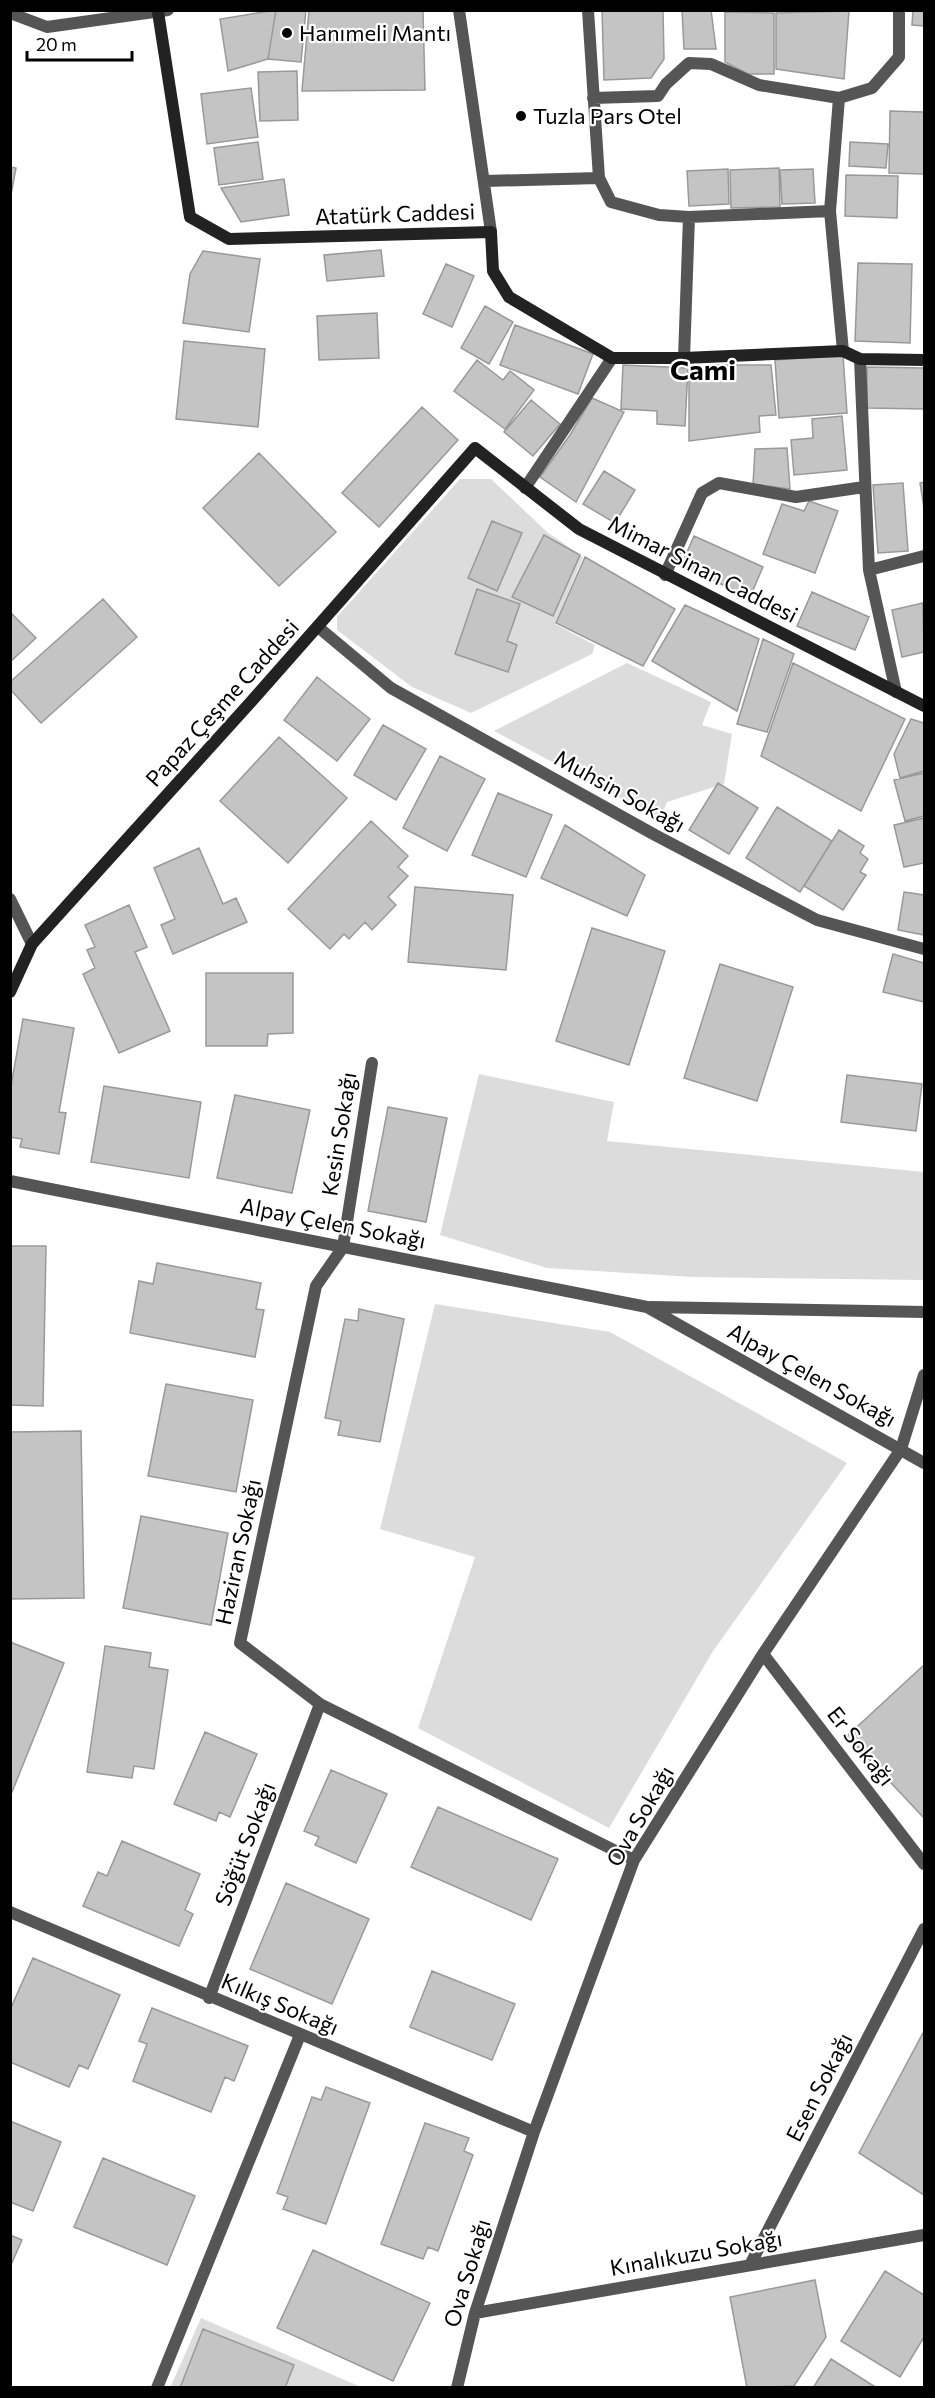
<svg xmlns="http://www.w3.org/2000/svg" width="935" height="2398" viewBox="0 0 935 2398" font-family="Commissioner,sans-serif">
<style>
.green{fill:#dcdcdc}
.building{fill:#c4c4c4;stroke:#999;stroke-width:1.5}
.lines{fill:none;stroke-linecap:round;stroke-linejoin:round}
.lane{stroke:#555;stroke-width:12}
.street{stroke:#555;stroke-width:12}
.secondary{stroke:#222;stroke-width:12}
.poi-dot{fill:#000;stroke:#fff;stroke-width:2}
.labels{text-anchor:middle;stroke-width:4.5;stroke-linejoin:round;paint-order:stroke}
.poi-label{font-size:22px;fill:#000;stroke:#fff;text-anchor:start}
.street-label{font-size:22px;fill:#000;stroke:#fff}
.district-label{font-size:28px;font-weight:bold;fill:#000;stroke:#fff}
</style>
<rect width="100%" height="100%" fill="#fff"/>
<path class="green" d="M 460,479 L 491,479 L 547,532 L 583,557 L 555,624 L 595,645 L 592,654 L 471,713 L 412,687 L 337,630 L 337,617 Z
M 627,663 L 711,702 L 702,725 L 732,734 L 724,784 L 667,802 L 660,819 L 494,731 Z
M 479,1074 L 614,1102 L 607,1141 L 924,1172 L 924,1280 L 693,1277 L 547,1268 L 440,1235 Z
M 435,1304 L 610,1332 L 847,1463 L 713,1651 L 609,1828 L 418,1728 L 475,1557 L 380,1529 Z
M 201,2318 L 361,2387 L 170,2388 Z"/>
<path class="building" d="M 276,10 L 306,10 L 301,62 L 268,59 Z
M 276,10 L 268,59 L 228,71 L 220,19 Z
M 309,10 L 423,10 L 425,90 L 302,91 Z
M 602,10 L 663,10 L 664,59 L 651,78 L 604,80 Z
M 682,10 L 711,10 L 716,49 L 684,49 Z
M 913,10 L 924,10 L 924,26 L 912,25 Z
M 849,11 L 844,79 L 776,69 L 776,13 Z
M 725,12 L 774,13 L 774,74 L 748,74 L 725,62 Z
M 297,71 L 298,120 L 260,121 L 258,72 Z
M 251,88 L 258,137 L 207,144 L 201,94 Z
M 890,111 L 924,112 L 924,174 L 889,173 Z
M 258,142 L 263,179 L 219,185 L 214,148 Z
M 850,142 L 888,144 L 886,168 L 849,166 Z
M 10,167 L 16,168 L 11,195 L 10,195 Z
M 779,168 L 780,207 L 731,208 L 730,170 Z
M 728,169 L 729,204 L 689,206 L 687,171 Z
M 813,169 L 815,203 L 782,204 L 780,170 Z
M 846,175 L 898,176 L 897,218 L 845,216 Z
M 284,179 L 289,215 L 241,222 L 221,188 Z
M 381,250 L 384,276 L 327,281 L 324,255 Z
M 203,251 L 260,259 L 249,332 L 183,323 L 190,274 Z
M 858,263 L 912,264 L 910,343 L 855,341 Z
M 446,264 L 474,276 L 452,327 L 423,314 Z
M 485,306 L 513,322 L 489,364 L 461,348 Z
M 377,313 L 379,358 L 319,360 L 317,316 Z
M 515,325 L 593,354 L 578,394 L 500,365 Z
M 184,341 L 265,349 L 258,427 L 176,419 Z
M 843,355 L 847,413 L 779,418 L 775,360 Z
M 477,360 L 503,380 L 510,371 L 534,390 L 505,429 L 454,391 Z
M 623,365 L 688,368 L 685,426 L 657,424 L 657,411 L 621,409 Z
M 713,365 L 771,365 L 776,415 L 759,416 L 760,432 L 689,441 L 689,378 L 712,378 Z
M 867,367 L 924,368 L 924,409 L 867,408 Z
M 592,398 L 624,412 L 576,502 L 540,477 L 570,435 Z
M 531,400 L 560,424 L 533,456 L 504,432 Z
M 422,407 L 458,440 L 379,527 L 342,493 Z
M 842,416 L 847,470 L 794,475 L 791,440 L 813,438 L 812,419 Z
M 787,448 L 790,489 L 753,484 L 755,449 Z
M 259,453 L 336,532 L 279,586 L 203,508 Z
M 604,471 L 635,490 L 615,523 L 583,504 Z
M 924,482 L 924,508 L 920,483 Z
M 903,483 L 908,551 L 878,553 L 873,485 Z
M 809,501 L 838,511 L 815,573 L 763,554 L 782,504 L 804,511 Z
M 492,521 L 522,533 L 497,591 L 468,578 Z
M 544,535 L 580,555 L 553,616 L 512,597 Z
M 694,536 L 763,567 L 750,597 L 681,566 Z
M 585,557 L 675,609 L 643,666 L 556,623 Z
M 477,589 L 520,604 L 507,641 L 517,645 L 508,672 L 455,654 Z
M 812,592 L 869,617 L 855,650 L 797,626 Z
M 103,599 L 137,637 L 41,723 L 10,689 L 10,682 Z
M 923,603 L 924,652 L 902,657 L 892,610 Z
M 685,605 L 759,639 L 737,711 L 652,661 Z
M 10,612 L 36,638 L 10,662 Z
M 763,639 L 794,654 L 767,732 L 737,724 Z
M 793,663 L 905,719 L 861,811 L 761,756 Z
M 317,677 L 370,719 L 337,761 L 284,720 Z
M 911,719 L 924,723 L 924,771 L 900,778 L 894,754 Z
M 383,725 L 426,749 L 396,800 L 354,775 Z
M 279,737 L 347,798 L 288,863 L 220,801 Z
M 440,756 L 485,779 L 447,851 L 403,828 Z
M 924,773 L 924,816 L 905,821 L 894,780 Z
M 718,783 L 758,808 L 729,854 L 689,830 Z
M 498,793 L 552,815 L 526,877 L 472,855 Z
M 777,807 L 832,841 L 800,892 L 746,858 Z
M 924,818 L 924,863 L 904,867 L 894,825 Z
M 371,821 L 408,856 L 398,867 L 408,876 L 388,897 L 396,905 L 372,930 L 365,922 L 349,939 L 344,934 L 330,949 L 288,909 Z
M 565,825 L 645,875 L 627,916 L 541,878 Z
M 839,830 L 864,846 L 860,853 L 868,859 L 860,872 L 866,875 L 843,910 L 804,886 Z
M 199,848 L 223,904 L 236,898 L 247,922 L 173,954 L 161,925 L 175,919 L 154,868 Z
M 415,887 L 513,895 L 506,970 L 408,962 Z
M 904,892 L 924,895 L 924,935 L 898,930 Z
M 129,905 L 147,947 L 135,952 L 170,1031 L 119,1053 L 83,974 L 95,968 L 87,950 L 95,947 L 85,925 Z
M 592,928 L 665,951 L 629,1065 L 556,1041 Z
M 893,954 L 924,963 L 924,1002 L 883,992 Z
M 720,964 L 793,987 L 757,1101 L 684,1078 Z
M 206,973 L 293,973 L 293,1033 L 268,1034 L 267,1046 L 206,1046 Z
M 23,1019 L 74,1028 L 59,1112 L 66,1113 L 59,1154 L 20,1147 L 22,1139 L 10,1137 L 10,1091 Z
M 847,1075 L 922,1084 L 916,1131 L 841,1122 Z
M 104,1086 L 201,1102 L 189,1178 L 91,1162 Z
M 235,1095 L 310,1110 L 292,1193 L 217,1178 Z
M 388,1107 L 447,1118 L 426,1222 L 368,1211 Z
M 10,1246 L 46,1246 L 43,1406 L 10,1405 Z
M 157,1263 L 261,1283 L 256,1309 L 264,1310 L 255,1357 L 130,1333 L 139,1281 L 153,1284 Z
M 359,1309 L 404,1319 L 380,1442 L 338,1435 L 341,1421 L 325,1418 L 345,1319 L 358,1321 Z
M 166,1384 L 253,1400 L 236,1492 L 148,1476 Z
M 81,1431 L 84,1598 L 10,1599 L 10,1432 Z
M 141,1516 L 228,1533 L 211,1625 L 123,1608 Z
M 10,1642 L 64,1663 L 10,1797 Z
M 105,1646 L 151,1653 L 149,1667 L 168,1670 L 154,1769 L 134,1766 L 132,1778 L 87,1772 Z
M 924,1665 L 924,1818 L 847,1736 Z
M 205,1732 L 257,1754 L 230,1817 L 219,1812 L 216,1821 L 174,1804 Z
M 331,1770 L 387,1794 L 356,1863 L 315,1845 L 319,1837 L 304,1831 Z
M 438,1807 L 558,1859 L 531,1920 L 411,1867 Z
M 122,1841 L 200,1874 L 185,1910 L 193,1914 L 179,1946 L 83,1906 L 98,1872 L 107,1876 Z
M 286,1883 L 369,1919 L 332,2004 L 250,1969 Z
M 33,1958 L 120,1995 L 88,2069 L 79,2065 L 69,2087 L 10,2062 L 10,2010 Z
M 432,1971 L 515,2004 L 492,2060 L 410,2027 Z
M 152,2008 L 248,2046 L 234,2081 L 225,2077 L 211,2112 L 133,2081 L 147,2044 L 139,2041 Z
M 924,2031 L 924,2195 L 859,2153 Z
M 326,2087 L 370,2103 L 326,2224 L 283,2209 L 288,2197 L 277,2193 L 312,2097 L 321,2100 Z
M 10,2121 L 61,2142 L 33,2211 L 10,2202 Z
M 425,2123 L 469,2138 L 464,2151 L 473,2155 L 438,2251 L 428,2247 L 423,2259 L 381,2244 Z
M 103,2158 L 195,2196 L 167,2265 L 74,2227 Z
M 10,2235 L 22,2240 L 10,2267 Z
M 313,2250 L 430,2303 L 393,2381 L 277,2328 Z
M 885,2271 L 924,2295 L 924,2337 L 900,2377 L 841,2341 Z
M 815,2280 L 826,2337 L 794,2386 L 747,2388 L 730,2297 Z
M 203,2329 L 294,2365 L 285,2388 L 180,2388 Z
M 831,2359 L 877,2388 L 813,2388 Z"/>
<g class="lines">
<path class="lane" d="M 157,2388 L 300,2035"/>
<path class="street" d="M 459,10 L 491,232
M 588,10 L 599,178
M 10,13 L 47,27 L 168,10
M 593,98 L 658,96 L 666,84 L 689,63 L 711,64 L 759,85 L 839,98 L 872,88 L 899,57 L 899,10
M 839,98 L 830,211 L 843,351
M 485,181 L 599,178 L 611,202 L 659,215 L 689,217 L 830,211
M 684,358 L 689,217
M 860,359 L 869,570 L 896,692
M 525,488 L 612,358
M 869,570 L 924,556
M 665,575 L 702,493 L 719,483 L 796,497 L 864,487
M 318,627 L 391,688 L 655,835 L 817,920 L 924,949
M 10,899 L 32,944
M 372,1063 L 343,1247 L 316,1286 L 240,1643 L 320,1704 L 634,1860
M 10,1181 L 647,1307 L 924,1463
M 650,1307 L 924,1312
M 763,1654 L 924,1864
M 10,1912 L 534,2132
M 209,1998 L 320,1704
M 750,2265 L 924,1929
M 475,2313 L 924,2235
M 457,2388 L 475,2313 L 534,2132 L 634,1860 L 763,1654 L 901,1449 L 924,1375"/>
<path class="secondary" d="M 158,12 L 190,217 L 229,239 L 491,232 L 493,271 L 509,297 L 612,358 L 684,358 L 843,351 L 860,359 L 924,360
M 10,992 L 32,944 L 249,704 L 475,448 L 579,529 L 924,706"/>
</g>
<g class="poi-dot">
<circle cx="287" cy="33" r="6"/>
<circle cx="521" cy="116" r="6"/>
</g>
<g class="labels">
<g class="poi-label">
<text x="299" y="41">Hanımeli Mantı</text>
<text x="533" y="124">Tuzla Pars Otel</text>
</g>
<g class="street-label">
<text transform="translate(395 214) rotate(-2)" y="8">Atatürk Caddesi</text>
<text transform="translate(703 569) rotate(27)" y="8">Mimar Sinan Caddesi</text>
<text transform="translate(222 703) rotate(-48)" y="8">Papaz Çeşme Caddesi</text>
<text transform="translate(620 791) rotate(29)" y="8">Muhsin Sokağı</text>
<text transform="translate(339 1134) rotate(-81)" y="8">Kesin Sokağı</text>
<text transform="translate(333 1223) rotate(11)" y="8">Alpay Çelen Sokağı</text>
<text transform="translate(812 1375) rotate(29)" y="8">Alpay Çelen Sokağı</text>
<text transform="translate(238 1552) rotate(-78)" y="8">Haziran Sokağı</text>
<text transform="translate(861 1746) rotate(52)" y="8">Er Sokağı</text>
<text transform="translate(640 1816) rotate(-60)" y="8">Ova Sokağı</text>
<text transform="translate(245 1844) rotate(-69)" y="8">Söğüt Sokağı</text>
<text transform="translate(280 2004) rotate(23)" y="8">Kılkış Sokağı</text>
<text transform="translate(819 2087) rotate(-63)" y="8">Esen Sokağı</text>
<text transform="translate(696 2253) rotate(-10)" y="8">Kınalıkuzu Sokağı</text>
<text transform="translate(467 2273) rotate(-73)" y="8">Ova Sokağı</text>
</g>
<g class="district-label">
<text x="703" y="380">Cami</text>
</g>
</g>
<rect width="935" height="2398" fill="none" stroke="#000000" stroke-width="24"/>
<path d="M27 51v9h105v-9" fill="none" stroke="#000000" stroke-width="3"/>
<text x="36" y="51" font-size="18" fill="#000000" stroke="#ffffff" stroke-width="4.5" paint-order="stroke">20 m</text>
</svg>
